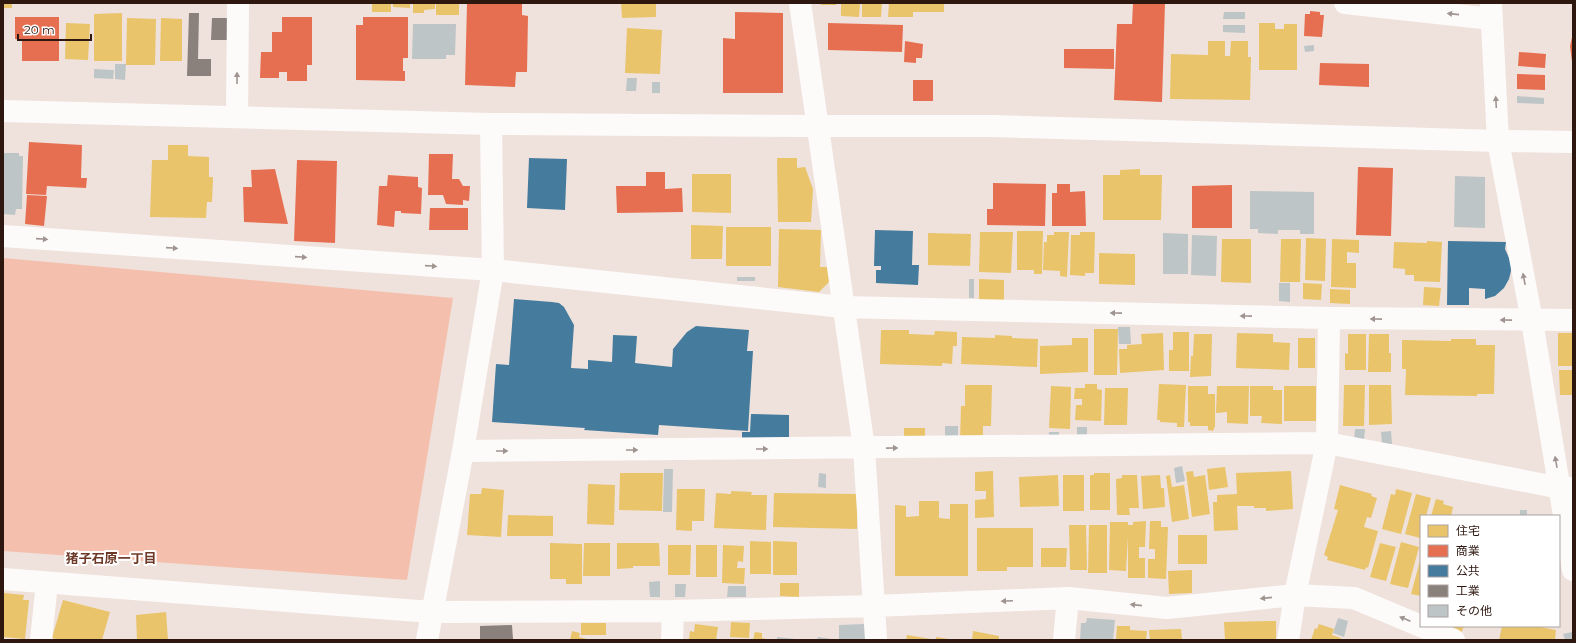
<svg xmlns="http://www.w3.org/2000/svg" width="1576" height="643" viewBox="0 0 1576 643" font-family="Montserrat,'Noto Sans JP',sans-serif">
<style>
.green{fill:#f4c0ad}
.homes{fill:#e9c46a}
.shops{fill:#e76f51}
.public{fill:#457b9d}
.industry{fill:#8a817c}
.building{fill:#bec5c7}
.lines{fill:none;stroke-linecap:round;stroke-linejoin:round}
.street{stroke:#fdfbfa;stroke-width:22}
.secondary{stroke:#fdfbfa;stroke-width:22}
.oneway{fill:#9f9490}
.labels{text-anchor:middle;stroke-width:4;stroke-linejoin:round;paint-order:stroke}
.neighbourhood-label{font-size:13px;font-weight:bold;fill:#6c3927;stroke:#fff}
</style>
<rect width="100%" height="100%" fill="#efe2dc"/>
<path class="green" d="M 3,258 L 453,298 L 407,580 L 3,551 Z"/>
<path class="homes" d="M 3,3 L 12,3 L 12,8 L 3,8 Z
M 372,3 L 391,3 L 391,12 L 372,12 Z
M 393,3 L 410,3 L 410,8 L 393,7 Z
M 413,3 L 435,3 L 435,9 L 424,10 L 424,13 L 413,13 Z
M 436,3 L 459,3 L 459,15 L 436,15 Z
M 621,3 L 656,3 L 656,17 L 622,18 Z
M 821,3 L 837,3 L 836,5 L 821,5 Z
M 841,3 L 860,3 L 859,17 L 841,16 Z
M 862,3 L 882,3 L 881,17 L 862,17 Z
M 889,3 L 944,3 L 944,12 L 913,12 L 913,17 L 888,17 Z
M 122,13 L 122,61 L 94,61 L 94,14 Z
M 127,18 L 156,19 L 155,65 L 126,65 Z
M 161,18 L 182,19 L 182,61 L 160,61 Z
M 66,23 L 90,24 L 88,60 L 65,59 Z
M 1259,23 L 1275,23 L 1275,29 L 1284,29 L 1284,24 L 1297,24 L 1297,70 L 1259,70 Z
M 627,28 L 662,30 L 660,74 L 625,73 Z
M 1208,41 L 1225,41 L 1225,56 L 1230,56 L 1231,41 L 1248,41 L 1248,57 L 1251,57 L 1250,100 L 1170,99 L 1171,54 L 1208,55 Z
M 168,145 L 188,145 L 188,156 L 209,157 L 209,177 L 213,177 L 212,202 L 207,202 L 206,218 L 150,217 L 152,160 L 168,160 Z
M 777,158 L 797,158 L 797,168 L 805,167 L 813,189 L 811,222 L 778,222 Z
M 1140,169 L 1140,175 L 1162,175 L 1161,220 L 1103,220 L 1103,175 L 1120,175 L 1120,170 Z
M 692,174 L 731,174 L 731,213 L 692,212 Z
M 691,225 L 723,226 L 722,259 L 691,259 Z
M 726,227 L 771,227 L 771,266 L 726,266 Z
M 779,229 L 821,230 L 820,267 L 829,267 L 830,281 L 819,292 L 778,287 Z
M 1017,231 L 1043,231 L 1042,274 L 1034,274 L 1034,270 L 1017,270 Z
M 980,232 L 1013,232 L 1011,273 L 979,272 Z
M 1054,232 L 1069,232 L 1067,277 L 1060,276 L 1060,271 L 1043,270 L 1044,242 L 1047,242 L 1047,235 L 1054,235 Z
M 1080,232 L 1095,232 L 1094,273 L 1085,273 L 1085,276 L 1070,275 L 1071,235 L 1080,235 Z
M 928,233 L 971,234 L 970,266 L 928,265 Z
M 1306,238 L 1326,239 L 1325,281 L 1305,280 Z
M 1222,239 L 1251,239 L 1251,283 L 1221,282 Z
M 1281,239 L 1301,239 L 1300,282 L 1280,282 Z
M 1332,239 L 1359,240 L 1359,253 L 1347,252 L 1347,263 L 1356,263 L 1356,288 L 1331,287 Z
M 1427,241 L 1442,242 L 1440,282 L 1414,281 L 1414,275 L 1405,275 L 1405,269 L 1393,268 L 1394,242 L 1427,243 Z
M 1099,253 L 1135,254 L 1135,285 L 1099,284 Z
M 979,279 L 1004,280 L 1004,301 L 979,300 Z
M 1303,283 L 1322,284 L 1321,300 L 1303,299 Z
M 1424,287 L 1441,288 L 1439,306 L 1423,305 Z
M 1330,289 L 1350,290 L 1350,304 L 1330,303 Z
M 1094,329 L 1118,329 L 1117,375 L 1094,375 Z
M 881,330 L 909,330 L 909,334 L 934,335 L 935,331 L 957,332 L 957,346 L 953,346 L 952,364 L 942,363 L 942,366 L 880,364 Z
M 1173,332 L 1189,332 L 1189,371 L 1169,371 L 1169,350 L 1173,350 Z
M 1163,333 L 1164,370 L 1120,373 L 1119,349 L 1127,349 L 1127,345 L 1142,344 L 1141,334 Z
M 1237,333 L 1273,334 L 1273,342 L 1290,343 L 1289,370 L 1236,368 Z
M 1558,333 L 1573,333 L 1573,366 L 1558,366 Z
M 1194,334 L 1212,334 L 1211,376 L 1190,377 L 1191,356 L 1193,356 Z
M 1348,334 L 1366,334 L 1366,370 L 1345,370 L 1345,353 L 1348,354 Z
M 1369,334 L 1389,334 L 1389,353 L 1391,353 L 1391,372 L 1368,372 Z
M 995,335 L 1012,336 L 1012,338 L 1038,339 L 1037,367 L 961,364 L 962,337 L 995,338 Z
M 1072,338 L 1088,338 L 1088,372 L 1040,374 L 1040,346 L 1072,345 Z
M 1298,338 L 1315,338 L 1315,368 L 1298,368 Z
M 1451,339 L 1476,339 L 1476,345 L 1495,345 L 1494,394 L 1477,394 L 1477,396 L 1405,395 L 1406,369 L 1402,369 L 1402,340 L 1451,341 Z
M 1559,370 L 1573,370 L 1573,395 L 1560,395 Z
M 1085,384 L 1097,384 L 1097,389 L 1102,390 L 1101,421 L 1075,420 L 1076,405 L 1082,405 L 1082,399 L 1074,399 L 1075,388 L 1085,388 Z
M 1159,384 L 1186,385 L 1184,427 L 1177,427 L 1177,423 L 1160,422 L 1160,420 L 1157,420 Z
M 965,385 L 992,385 L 991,426 L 983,426 L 983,441 L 960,441 L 961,406 L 965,406 Z
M 1344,385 L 1365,385 L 1364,426 L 1343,426 Z
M 1369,385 L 1391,385 L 1392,424 L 1369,425 Z
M 1051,386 L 1071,387 L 1070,429 L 1049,428 Z
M 1188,386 L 1208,386 L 1208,394 L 1215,394 L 1215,426 L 1213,431 L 1208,430 L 1208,426 L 1190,426 L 1190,422 L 1188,422 Z
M 1217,386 L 1249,386 L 1248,424 L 1227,423 L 1227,412 L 1216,413 Z
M 1250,386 L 1273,386 L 1273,390 L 1282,390 L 1282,424 L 1261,423 L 1262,416 L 1250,416 Z
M 1284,386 L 1316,386 L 1316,421 L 1284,421 Z
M 1105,388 L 1128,388 L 1127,425 L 1104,425 Z
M 904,428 L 925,428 L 925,446 L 904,446 Z
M 1225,467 L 1228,487 L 1209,490 L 1207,469 Z
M 993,471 L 994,517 L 975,518 L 975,500 L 986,499 L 986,491 L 975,491 L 975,472 Z
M 1193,471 L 1194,477 L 1205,475 L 1210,514 L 1192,517 L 1186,472 Z
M 1291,471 L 1293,509 L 1266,511 L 1266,508 L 1254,508 L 1254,506 L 1237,506 L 1238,530 L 1214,531 L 1213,502 L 1217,502 L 1217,495 L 1237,494 L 1236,473 Z
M 620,473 L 663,473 L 662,511 L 619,510 Z
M 1094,473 L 1110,473 L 1110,510 L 1090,510 L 1090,475 L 1094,475 Z
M 1058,475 L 1059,506 L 1020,507 L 1019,477 Z
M 1063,475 L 1084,475 L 1084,511 L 1063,511 Z
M 1122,475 L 1137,475 L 1139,508 L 1129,508 L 1130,515 L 1117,515 L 1116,479 L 1122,478 Z
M 1160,475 L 1161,488 L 1164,488 L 1165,507 L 1143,509 L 1141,476 Z
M 1170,475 L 1172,487 L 1184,485 L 1189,519 L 1172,522 L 1166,476 Z
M 588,484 L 615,485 L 614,525 L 587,524 Z
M 1340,485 L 1372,494 L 1371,496 L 1377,498 L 1371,518 L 1367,517 L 1364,527 L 1378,531 L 1368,568 L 1366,567 L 1365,570 L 1327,560 L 1328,557 L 1324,555 L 1338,510 L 1334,509 Z
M 482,488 L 504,490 L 501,537 L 467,535 L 470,494 L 481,494 Z
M 677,489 L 705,489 L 704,521 L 692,521 L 692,531 L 676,530 Z
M 1396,489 L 1412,493 L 1401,534 L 1382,529 L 1391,494 L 1395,495 Z
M 731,491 L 752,492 L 751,495 L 767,495 L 766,530 L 714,528 L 716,493 L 731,494 Z
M 774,493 L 858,494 L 857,529 L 773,527 Z
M 1416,494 L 1431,498 L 1426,516 L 1421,516 L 1420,538 L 1405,534 Z
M 1436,499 L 1444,501 L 1443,504 L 1453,507 L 1451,516 L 1431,516 Z
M 919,501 L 939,501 L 939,518 L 950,519 L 950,504 L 968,504 L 968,576 L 895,576 L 895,505 L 906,506 L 906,517 L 919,516 Z
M 508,515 L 553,516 L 553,536 L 507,536 Z
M 1146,521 L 1145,547 L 1139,547 L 1139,558 L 1145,558 L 1145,578 L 1128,578 L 1128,537 L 1126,571 L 1109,570 L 1110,522 L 1128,522 L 1128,525 L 1133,525 L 1133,522 Z
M 1150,521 L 1161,521 L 1161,527 L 1168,527 L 1166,579 L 1148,578 L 1148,559 L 1155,559 L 1155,549 L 1149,549 Z
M 1069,525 L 1086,525 L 1087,570 L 1070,570 Z
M 1089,525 L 1107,525 L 1107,573 L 1088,573 Z
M 977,528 L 1033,528 L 1033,567 L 1007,567 L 1007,571 L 977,571 Z
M 1178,535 L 1207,535 L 1207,564 L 1178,564 Z
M 750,541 L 771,542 L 771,574 L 750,574 Z
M 773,541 L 797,542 L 797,575 L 773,575 Z
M 1401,542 L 1419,547 L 1408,588 L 1390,584 Z
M 550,543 L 582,544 L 582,584 L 566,584 L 566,579 L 550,579 Z
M 584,543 L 610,543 L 610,576 L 583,576 Z
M 617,543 L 659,543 L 660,566 L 633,566 L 633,568 L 617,569 Z
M 1380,543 L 1396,547 L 1386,581 L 1370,577 Z
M 668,545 L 691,545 L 690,575 L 668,575 Z
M 696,545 L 717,545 L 717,577 L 696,577 Z
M 723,545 L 744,546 L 743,562 L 738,561 L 737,568 L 745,568 L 744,584 L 722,583 Z
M 1041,548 L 1067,548 L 1066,567 L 1041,567 Z
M 1421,557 L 1421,596 L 1411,594 Z
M 1192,570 L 1192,593 L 1169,594 L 1168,571 Z
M 780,583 L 799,583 L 799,597 L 780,596 Z
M 4,593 L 24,595 L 23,600 L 29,600 L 25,639 L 3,637 L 3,598 Z
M 63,600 L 110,612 L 102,640 L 60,640 L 52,638 Z
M 166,612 L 168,640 L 137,640 L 136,615 Z
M 1276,621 L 1276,640 L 1225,640 L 1224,622 Z
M 731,622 L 750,623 L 749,638 L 730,637 Z
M 581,623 L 606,623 L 606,635 L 581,635 Z
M 695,624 L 718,627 L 716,640 L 689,640 L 690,631 L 694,632 Z
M 1319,624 L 1334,629 L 1332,635 L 1341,638 L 1340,640 L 1311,640 L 1315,628 L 1317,629 Z
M 1117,626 L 1130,626 L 1130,630 L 1147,631 L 1146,640 L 1116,640 Z
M 1435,626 L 1464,626 L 1460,636 Z
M 1502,626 L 1535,626 L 1556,630 L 1555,640 L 1499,640 Z
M 1181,629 L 1182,640 L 1150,640 L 1149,630 Z
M 572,631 L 580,633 L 579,637 L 591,640 L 570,640 Z
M 973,631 L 999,636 L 999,640 L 972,640 Z
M 755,632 L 762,633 L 762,638 L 770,640 L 753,640 Z
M 907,635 L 931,639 L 931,640 L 906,640 Z
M 936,637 L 949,639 L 949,640 L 936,640 Z"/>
<path class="shops" d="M 467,3 L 522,3 L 522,15 L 528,16 L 527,72 L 516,72 L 515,87 L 465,85 Z
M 1133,3 L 1165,3 L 1162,102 L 1114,100 L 1117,24 L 1132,24 Z
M 1310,11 L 1320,12 L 1320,15 L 1324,15 L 1322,37 L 1304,36 L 1305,14 L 1310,14 Z
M 735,12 L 783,13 L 783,93 L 723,93 L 723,38 L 735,39 Z
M 15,17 L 59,17 L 59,61 L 22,61 L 22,40 L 15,39 Z
M 282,17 L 312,17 L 312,65 L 307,65 L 307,81 L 287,81 L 287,72 L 279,72 L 279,78 L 260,78 L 261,52 L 272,52 L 272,32 L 282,32 Z
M 363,17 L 408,17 L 408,58 L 403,58 L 403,71 L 405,71 L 405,81 L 356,80 L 356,25 L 363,25 Z
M 828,23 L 903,25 L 902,52 L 828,50 Z
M 1573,33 L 1573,62 L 1572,62 L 1570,46 Z
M 905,41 L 923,44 L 922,58 L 916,58 L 916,63 L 904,62 Z
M 1064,49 L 1114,49 L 1114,69 L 1064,68 Z
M 1519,52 L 1546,54 L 1545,68 L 1518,66 Z
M 1320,63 L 1369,64 L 1369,87 L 1319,85 Z
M 1517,74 L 1545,75 L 1545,90 L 1517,89 Z
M 913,80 L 933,80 L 933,101 L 913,101 Z
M 29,142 L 82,145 L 81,178 L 87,178 L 86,188 L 47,186 L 46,195 L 26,194 Z
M 429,154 L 453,154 L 452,179 L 459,179 L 463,186 L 470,186 L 469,201 L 463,200 L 463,205 L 446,204 L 443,195 L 428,195 Z
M 297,160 L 337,161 L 335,243 L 294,241 Z
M 1358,167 L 1393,168 L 1391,236 L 1356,235 Z
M 275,169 L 288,224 L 244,222 L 243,187 L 252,187 L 251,170 Z
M 646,172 L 665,172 L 665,189 L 682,188 L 683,212 L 617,213 L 616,186 L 646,186 Z
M 388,175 L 418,177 L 418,187 L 422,188 L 421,214 L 401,213 L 401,211 L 395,211 L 394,227 L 377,225 L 379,186 L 387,186 Z
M 993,183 L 1046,184 L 1045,226 L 987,225 L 987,209 L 993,209 Z
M 1057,184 L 1070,184 L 1070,192 L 1085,191 L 1086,226 L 1052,226 L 1052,193 L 1057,193 Z
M 1232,185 L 1232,228 L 1192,228 L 1192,186 Z
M 27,195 L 47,196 L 44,226 L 25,224 Z
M 430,208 L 468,208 L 468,230 L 429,230 Z"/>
<path class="public" d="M 529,158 L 567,159 L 565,210 L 527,208 Z
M 875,230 L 913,231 L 912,265 L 919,265 L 918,285 L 876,283 L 876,270 L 881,270 L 881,266 L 874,266 Z
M 1448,241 L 1506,242 L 1505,249 L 1511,262 L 1511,271 L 1509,279 L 1504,288 L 1495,296 L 1485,299 L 1485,289 L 1469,288 L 1469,305 L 1447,305 Z
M 514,299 L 552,302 L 559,303 L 564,307 L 574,325 L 571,368 L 588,369 L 588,360 L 612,362 L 613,335 L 637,336 L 635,363 L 672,367 L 673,349 L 687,332 L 696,326 L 749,330 L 747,351 L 753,351 L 748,431 L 659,425 L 658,435 L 584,430 L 585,428 L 492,422 L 496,364 L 509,365 Z
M 751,414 L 789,415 L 789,444 L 742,443 L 742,432 L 750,432 Z"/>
<path class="industry" d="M 189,13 L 199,13 L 198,59 L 211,59 L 211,76 L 187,76 Z
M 212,18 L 230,18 L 230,40 L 211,40 Z
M 512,625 L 513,639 L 480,640 L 480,626 Z"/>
<path class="building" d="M 1224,12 L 1245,12 L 1245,19 L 1223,19 Z
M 413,24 L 456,24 L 455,55 L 446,55 L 446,59 L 412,59 Z
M 1223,25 L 1245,25 L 1245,33 L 1223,32 Z
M 1314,45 L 1314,51 L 1305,52 L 1304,46 Z
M 115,64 L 126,64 L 125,80 L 115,79 Z
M 94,69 L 114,70 L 113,79 L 94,78 Z
M 627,78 L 637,78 L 636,91 L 626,91 Z
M 652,82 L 660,82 L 660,93 L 652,93 Z
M 1517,96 L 1544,98 L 1544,104 L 1517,103 Z
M 3,153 L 19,153 L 19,156 L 23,156 L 22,209 L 16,209 L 15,215 L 3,214 Z
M 1455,176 L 1485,177 L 1485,228 L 1454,227 Z
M 1250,191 L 1314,192 L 1314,234 L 1300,234 L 1300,230 L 1278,230 L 1278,234 L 1258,233 L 1258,229 L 1250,229 Z
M 1163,233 L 1188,234 L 1188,274 L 1163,274 Z
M 1192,235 L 1217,236 L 1216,276 L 1191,275 Z
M 737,277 L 755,277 L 755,281 L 737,281 Z
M 969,279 L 974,279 L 974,298 L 969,298 Z
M 1279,283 L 1290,283 L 1290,302 L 1279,301 Z
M 1118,327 L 1130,327 L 1131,344 L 1119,344 Z
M 945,426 L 958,426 L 958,437 L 945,437 Z
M 1077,427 L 1087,427 L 1087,442 L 1077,441 Z
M 1355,429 L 1365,429 L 1364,441 L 1354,441 Z
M 1391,431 L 1392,444 L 1382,445 L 1381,432 Z
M 1049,432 L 1059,432 L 1058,443 L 1048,443 Z
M 1182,466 L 1185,481 L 1176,483 L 1174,468 Z
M 664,469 L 673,469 L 672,512 L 663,512 Z
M 819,473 L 826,474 L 826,488 L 818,487 Z
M 1520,510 L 1527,510 L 1527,516 L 1520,516 Z
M 660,581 L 660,597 L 650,597 L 649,582 Z
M 675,584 L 686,584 L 685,597 L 675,597 Z
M 728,586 L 746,586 L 746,597 L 727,597 Z
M 1087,618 L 1115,620 L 1113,640 L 1080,640 L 1081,623 L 1086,623 Z
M 1338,618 L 1348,621 L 1344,637 L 1333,633 Z
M 865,624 L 868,640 L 839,640 L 839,625 Z
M 1572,632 L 1573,640 L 1565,640 L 1563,634 Z
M 777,637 L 796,639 L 796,640 L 777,640 Z
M 818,637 L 832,639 L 832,640 L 817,640 Z"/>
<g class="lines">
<path class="street" d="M 800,3 L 864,448 L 876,640
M 1345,3 L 1492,19
M 1491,3 L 1498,141 L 1532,321 L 1573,570
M 237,117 L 238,3
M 3,236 L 493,270 L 843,307 L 1329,318 L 1573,320
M 463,451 L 1327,443 L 1561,488 L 1573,488
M 3,579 L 431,612 L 673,611 L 874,606 L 1068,598 L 1167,608 L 1295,595 L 1354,598 L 1454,640
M 41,640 L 47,583
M 427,640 L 463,451 L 493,270 L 491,124
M 672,640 L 673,611
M 1064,640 L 1068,598
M 1288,640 L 1295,595 L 1327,443 L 1329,318"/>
<path class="secondary" d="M 3,111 L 491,124 L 817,126 L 993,126 L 1498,141 L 1573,142"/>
</g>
<defs><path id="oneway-solid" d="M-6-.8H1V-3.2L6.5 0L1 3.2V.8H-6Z"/></defs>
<g class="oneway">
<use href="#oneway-solid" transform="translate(1453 14) rotate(-174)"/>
<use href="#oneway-solid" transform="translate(237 78) rotate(-90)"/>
<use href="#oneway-solid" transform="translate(1496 102) rotate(-93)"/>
<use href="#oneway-solid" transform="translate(42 239) rotate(4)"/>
<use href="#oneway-solid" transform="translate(172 248) rotate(4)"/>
<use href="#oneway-solid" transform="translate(301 257) rotate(4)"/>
<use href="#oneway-solid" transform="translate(431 266) rotate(4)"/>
<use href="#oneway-solid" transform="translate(1524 279) rotate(-101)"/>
<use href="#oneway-solid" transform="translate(1116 313) rotate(-179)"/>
<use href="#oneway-solid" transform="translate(1246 316) rotate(-179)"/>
<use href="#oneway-solid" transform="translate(1376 319) rotate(-179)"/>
<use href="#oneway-solid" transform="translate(1506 320) rotate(-179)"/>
<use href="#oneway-solid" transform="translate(892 448) rotate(-1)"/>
<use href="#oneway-solid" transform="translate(762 449)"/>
<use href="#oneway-solid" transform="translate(632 450)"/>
<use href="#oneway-solid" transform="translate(502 451)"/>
<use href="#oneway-solid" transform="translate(1556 462) rotate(-100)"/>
<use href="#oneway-solid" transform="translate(1266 598) rotate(174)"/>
<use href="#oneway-solid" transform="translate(1007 601) rotate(178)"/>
<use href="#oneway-solid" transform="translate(1136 605) rotate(-174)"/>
<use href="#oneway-solid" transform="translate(1405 619) rotate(-157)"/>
</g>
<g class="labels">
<g class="neighbourhood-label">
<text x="111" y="563">猪子石原一丁目</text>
</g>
</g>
<rect width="1576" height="643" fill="none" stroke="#2d170f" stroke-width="8"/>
<rect x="1420" y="515" width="140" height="112" fill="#ffffff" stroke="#aba29f"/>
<rect x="1428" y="525" width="20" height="12" fill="#e9c46a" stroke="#aba29f"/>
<text x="1456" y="535" font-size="12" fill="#2d170f">住宅</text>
<rect x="1428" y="545" width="20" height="12" fill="#e76f51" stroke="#aba29f"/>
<text x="1456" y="555" font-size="12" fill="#2d170f">商業</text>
<rect x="1428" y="565" width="20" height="12" fill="#457b9d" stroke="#aba29f"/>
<text x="1456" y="575" font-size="12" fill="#2d170f">公共</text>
<rect x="1428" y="585" width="20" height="12" fill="#8a817c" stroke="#aba29f"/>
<text x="1456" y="595" font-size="12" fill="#2d170f">工業</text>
<rect x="1428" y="605" width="20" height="12" fill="#bec5c7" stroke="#aba29f"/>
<text x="1456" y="615" font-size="12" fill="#2d170f">その他</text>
<path d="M18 34v6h73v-6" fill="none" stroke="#2d170f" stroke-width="2"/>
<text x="24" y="34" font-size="12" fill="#2d170f" stroke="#ffffff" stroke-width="3" paint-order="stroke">20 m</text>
</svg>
